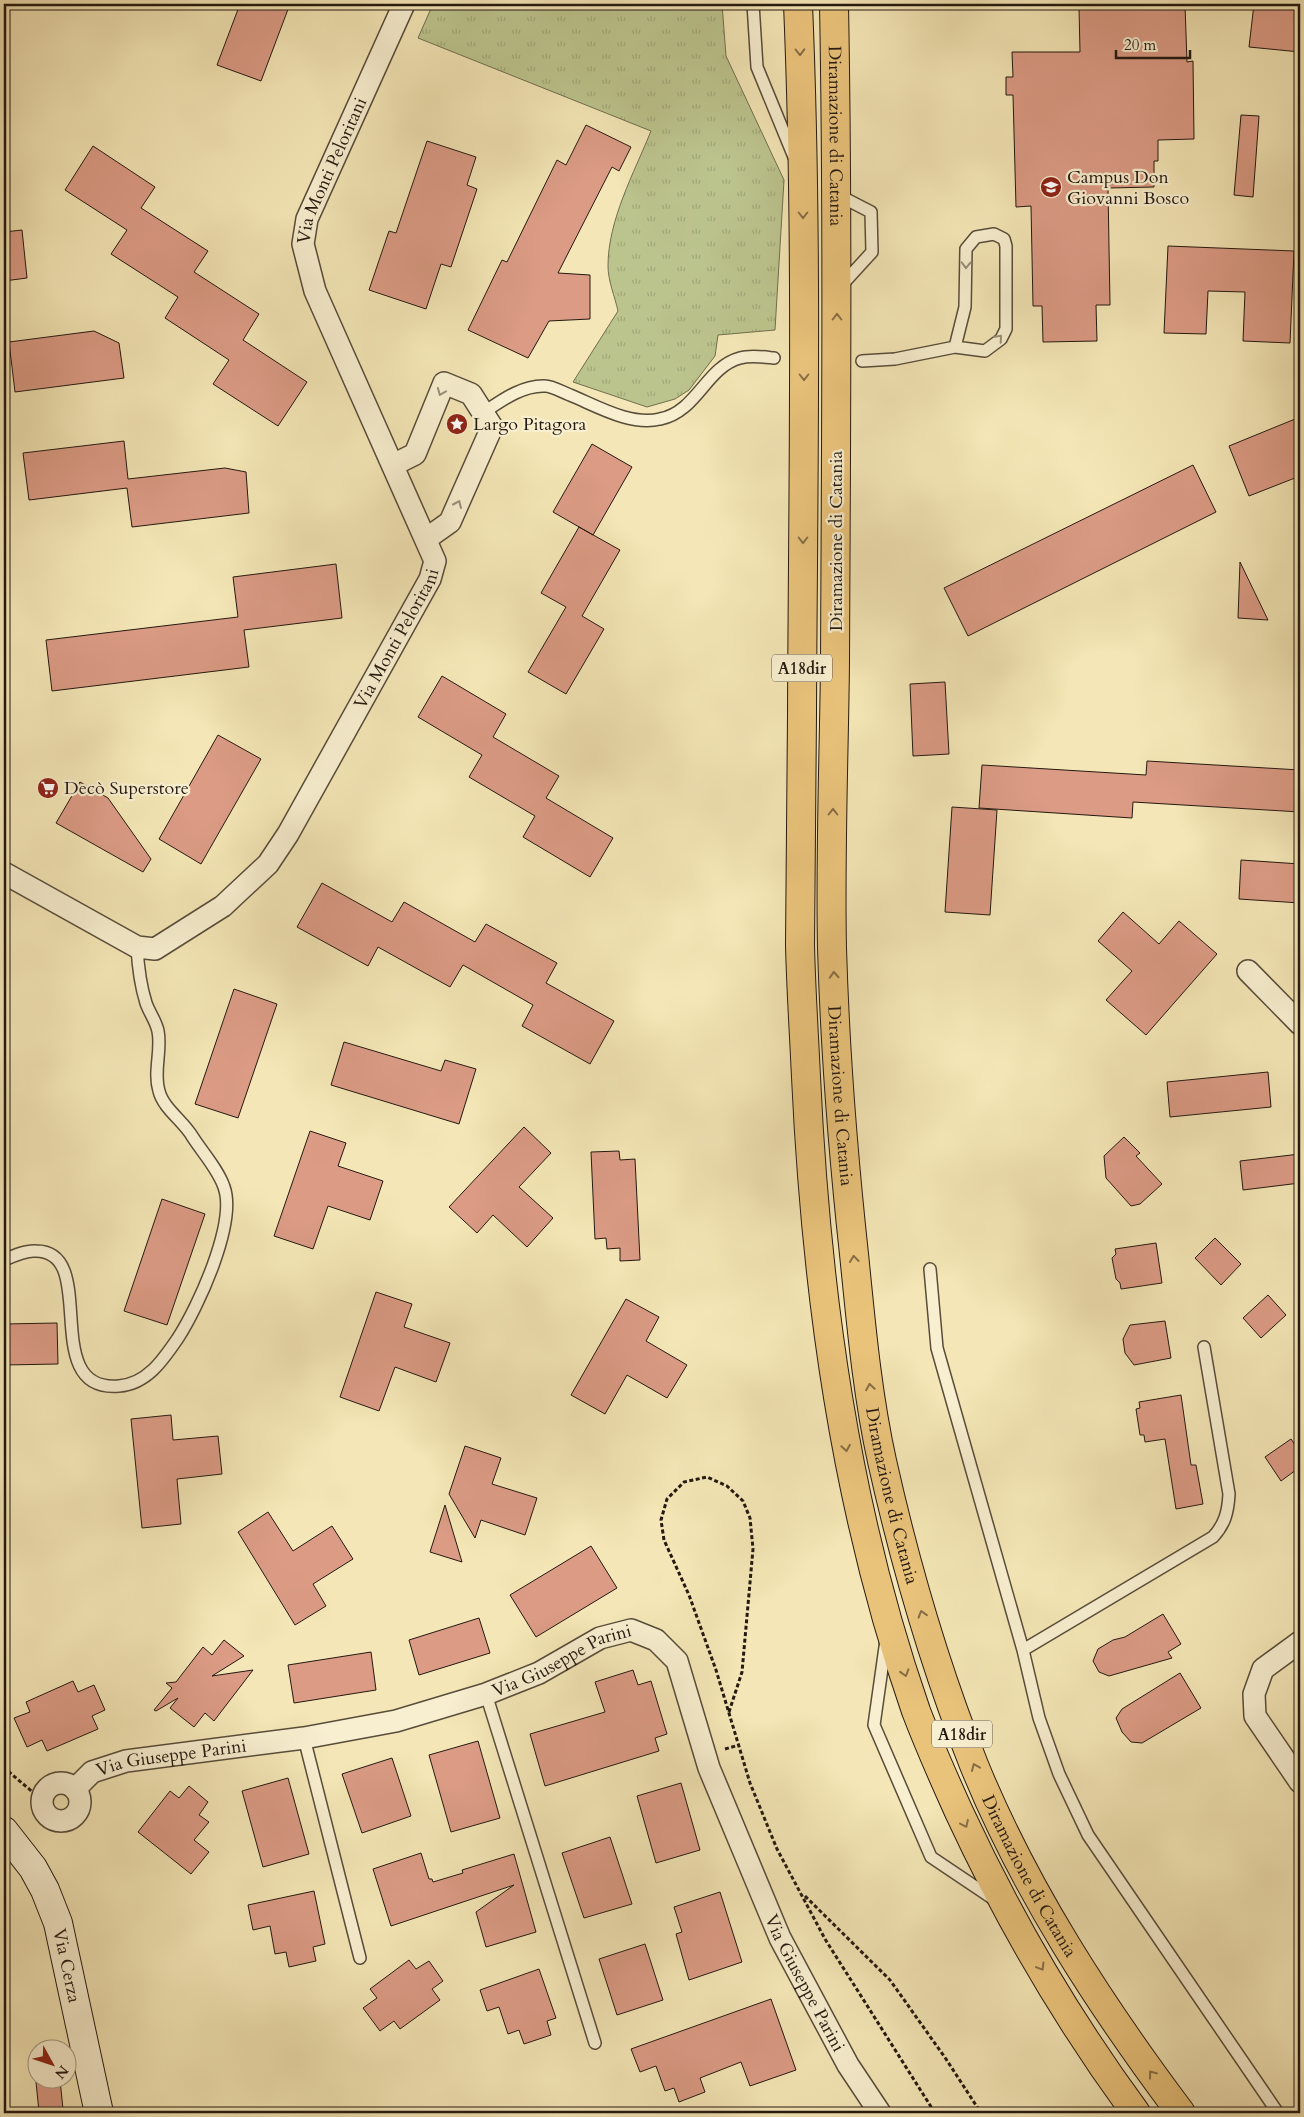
<svg xmlns="http://www.w3.org/2000/svg" width="1304" height="2117" viewBox="0 0 1304 2117" font-family="Cardo,serif">
<style>
.grass{fill:url(#grass-tufts);stroke:#706e4e}
.building{fill:#db9b85;stroke:#241910}
.lines{fill:none;stroke-linecap:round;stroke-linejoin:round}
.service-casing{stroke:#584c3a;stroke-width:14}
.minor-casing{stroke:#584c3a;stroke-width:24}
.secondary-casing{stroke:#241910;stroke-width:30}
.motorway-casing{stroke:#241910;stroke-width:30}
.path{stroke:#241910;stroke-width:3;stroke-dasharray:4 2.5;stroke-linecap:butt}
.service{stroke:#f8efd0;stroke-width:11}
.minor{stroke:#f8efd0;stroke-width:21}
.secondary{stroke:#f8efd0;stroke-width:28}
.motorway{stroke:#eac37b;stroke-width:28}
.oneway{stroke:#876e46}
.oneway2{stroke:#998f7a}
.labels{text-anchor:middle;stroke-width:4.5;stroke-linejoin:round;paint-order:stroke}
.shield{fill:#f8efd0;stroke:#64594a;stroke-width:1}
.shield-label{font-size:16px;font-weight:bold;fill:#241910}
.street-label{font-size:18px;fill:#241910;stroke:#f8efd0}
.poi-label{font-size:18px;fill:#241910;stroke:#f8efd0;text-anchor:start}
</style>
<defs>
<pattern id="grass-tufts" width="24" height="20" patternUnits="userSpaceOnUse" patternTransform="scale(1.25)"><rect width="24" height="20" fill="#bcc48d"/><path d="M3 7l-1-3M5 7V3M7 7l1-3M15 17l-1-3M17 17v-4M19 17l1-3" fill="none" stroke="#a1a879"/></pattern>
</defs>
<rect width="100%" height="100%" fill="#f4e6b6"/>
<filter id="stains"><feTurbulence type="fractalNoise" baseFrequency=".004" numOctaves="4"/><feColorMatrix values="0 0 0 0 .2 0 0 0 0 .09 0 0 0 0 .02 0 0 0 .5 -.17"/></filter>
<radialGradient id="worn" r=".72"><stop offset=".6" stop-color="#630" stop-opacity="0"/><stop offset="1" stop-color="#630" stop-opacity=".3"/></radialGradient>
<path class="grass" d="M 433,4 L 722,4 L 726,56 L 784,180 L 775,330 L 718,335 L 715,356 L 689,390 L 675,399 L 647,407 L 573,382 L 618,311 C 615,297 608,281 608,266 C 608,220 634,173 651,131 L 418,38 Z"/>
<path class="building" d="M 240,4 L 290,4 L 261,81 L 217,65 Z
M 1254,4 L 1300,4 L 1300,52 L 1249,47 Z
M 1185,5 L 1187,62 L 1193,61 L 1194,139 L 1158,140 L 1158,161 L 1154,161 L 1154,187 L 1108,188 L 1110,305 L 1096,305 L 1097,341 L 1043,342 L 1042,306 L 1033,306 L 1031,206 L 1016,207 L 1013,95 L 1006,95 L 1006,77 L 1013,77 L 1012,52 L 1080,52 L 1079,7 Z
M 1241,115 L 1259,116 L 1253,197 L 1234,195 Z
M 586,125 L 631,147 L 619,171 L 612,167 L 558,273 L 590,275 L 590,319 L 549,321 L 528,358 L 468,330 L 502,260 L 507,262 L 557,160 L 566,165 Z
M 427,141 L 476,157 L 467,185 L 477,189 L 451,267 L 441,264 L 426,309 L 369,290 L 389,231 L 396,233 Z
M 93,146 L 155,187 L 141,208 L 208,251 L 194,272 L 259,314 L 243,340 L 307,382 L 278,426 L 213,384 L 229,360 L 165,318 L 178,297 L 111,254 L 127,230 L 65,190 Z
M 22,230 L 27,278 L 4,281 L 4,232 Z
M 1168,246 L 1294,251 L 1290,343 L 1243,341 L 1245,292 L 1208,291 L 1206,334 L 1164,333 Z
M 94,331 L 119,343 L 124,378 L 15,392 L 9,342 Z
M 1300,417 L 1300,476 L 1249,496 L 1229,446 Z
M 124,441 L 128,479 L 225,468 L 246,472 L 249,513 L 132,527 L 127,488 L 29,500 L 23,453 Z
M 592,444 L 632,467 L 593,535 L 553,512 Z
M 1193,465 L 1216,512 L 968,636 L 944,588 Z
M 579,527 L 620,550 L 582,616 L 604,629 L 566,694 L 528,672 L 566,607 L 541,593 Z
M 1240,562 L 1268,620 L 1238,618 Z
M 336,564 L 342,618 L 244,630 L 249,667 L 52,691 L 46,640 L 238,617 L 233,577 Z
M 442,676 L 506,714 L 493,737 L 559,776 L 546,798 L 613,838 L 590,877 L 523,837 L 535,816 L 469,777 L 482,755 L 418,717 Z
M 945,682 L 949,754 L 913,756 L 910,684 Z
M 218,735 L 261,759 L 201,864 L 159,839 Z
M 1147,761 L 1300,770 L 1300,812 L 1133,802 L 1132,818 L 979,808 L 982,765 L 1146,775 Z
M 80,782 L 108,798 L 151,859 L 143,872 L 56,823 Z
M 952,807 L 997,810 L 990,915 L 945,912 Z
M 1241,860 L 1300,864 L 1300,903 L 1239,899 Z
M 322,883 L 392,922 L 404,902 L 475,942 L 486,924 L 557,963 L 546,983 L 614,1021 L 590,1064 L 522,1026 L 533,1005 L 463,965 L 450,987 L 378,947 L 368,966 L 297,927 Z
M 1123,912 L 1159,944 L 1179,921 L 1217,954 L 1146,1035 L 1106,1000 L 1132,971 L 1098,941 Z
M 234,989 L 277,1004 L 238,1118 L 195,1104 Z
M 344,1042 L 441,1071 L 445,1060 L 476,1069 L 459,1124 L 331,1085 Z
M 1268,1072 L 1271,1107 L 1170,1117 L 1167,1082 Z
M 524,1127 L 551,1153 L 519,1187 L 553,1218 L 527,1247 L 493,1215 L 477,1233 L 449,1207 Z
M 310,1131 L 346,1143 L 338,1166 L 383,1181 L 370,1220 L 328,1206 L 313,1249 L 274,1236 Z
M 1124,1137 L 1140,1153 L 1136,1156 L 1162,1184 L 1140,1204 L 1131,1206 L 1106,1178 L 1104,1156 Z
M 619,1151 L 620,1160 L 635,1159 L 640,1260 L 620,1261 L 620,1248 L 607,1249 L 606,1238 L 595,1239 L 591,1152 Z
M 1300,1154 L 1300,1183 L 1243,1190 L 1240,1161 Z
M 162,1199 L 205,1214 L 167,1325 L 124,1311 Z
M 1215,1238 L 1241,1264 L 1221,1285 L 1195,1258 Z
M 1156,1243 L 1162,1283 L 1121,1289 L 1120,1283 L 1116,1279 L 1112,1258 L 1116,1254 L 1115,1249 Z
M 376,1292 L 412,1304 L 404,1327 L 450,1343 L 436,1382 L 395,1367 L 379,1411 L 340,1397 Z
M 1268,1295 L 1286,1315 L 1261,1338 L 1243,1318 Z
M 626,1299 L 659,1317 L 646,1341 L 687,1365 L 667,1398 L 627,1375 L 605,1414 L 571,1395 Z
M 1165,1321 L 1171,1358 L 1134,1365 L 1125,1353 L 1123,1339 L 1130,1325 Z
M 57,1323 L 58,1364 L 4,1365 L 4,1324 Z
M 1181,1395 L 1191,1465 L 1196,1465 L 1203,1504 L 1176,1509 L 1165,1439 L 1145,1442 L 1144,1435 L 1140,1435 L 1136,1409 L 1140,1408 L 1139,1402 Z
M 171,1415 L 173,1440 L 218,1436 L 222,1474 L 177,1479 L 181,1524 L 142,1528 L 131,1419 Z
M 1291,1439 L 1300,1452 L 1300,1467 L 1281,1481 L 1265,1457 Z
M 465,1446 L 501,1458 L 492,1484 L 537,1498 L 525,1535 L 481,1520 L 475,1538 L 449,1494 Z
M 445,1505 L 462,1562 L 430,1552 Z
M 268,1512 L 293,1551 L 332,1526 L 353,1559 L 313,1584 L 326,1606 L 295,1625 L 238,1532 Z
M 591,1546 L 617,1588 L 536,1637 L 510,1595 Z
M 1163,1614 L 1181,1644 L 1168,1652 L 1172,1658 L 1109,1676 L 1099,1672 L 1093,1661 L 1098,1649 L 1113,1640 L 1125,1637 Z
M 479,1618 L 490,1653 L 419,1675 L 409,1640 Z
M 224,1640 L 244,1656 L 212,1676 L 253,1670 L 214,1721 L 205,1713 L 194,1727 L 170,1708 L 178,1698 L 156,1711 L 154,1710 L 172,1688 L 166,1683 L 176,1682 L 203,1647 L 212,1655 Z
M 371,1652 L 376,1690 L 294,1703 L 288,1665 Z
M 633,1670 L 638,1685 L 651,1681 L 667,1734 L 655,1738 L 659,1751 L 545,1786 L 530,1734 L 605,1712 L 595,1682 Z
M 1180,1673 L 1201,1708 L 1142,1743 L 1131,1742 L 1122,1732 L 1116,1718 L 1122,1709 Z
M 73,1681 L 78,1692 L 94,1685 L 105,1710 L 92,1716 L 98,1729 L 47,1751 L 42,1740 L 27,1747 L 14,1718 L 30,1712 L 26,1702 Z
M 478,1741 L 500,1818 L 451,1832 L 429,1755 Z
M 392,1758 L 411,1816 L 362,1833 L 342,1774 Z
M 288,1778 L 309,1854 L 263,1867 L 242,1791 Z
M 681,1783 L 700,1850 L 656,1863 L 637,1796 Z
M 189,1786 L 208,1802 L 199,1815 L 209,1822 L 194,1840 L 209,1852 L 191,1874 L 138,1832 L 170,1791 L 179,1798 Z
M 610,1837 L 632,1904 L 584,1918 L 562,1853 Z
M 421,1853 L 429,1879 L 432,1879 L 433,1882 L 463,1873 L 462,1870 L 514,1854 L 536,1932 L 486,1947 L 476,1912 L 514,1885 L 391,1926 L 373,1869 Z
M 314,1891 L 325,1944 L 313,1947 L 316,1961 L 289,1967 L 286,1952 L 275,1954 L 270,1926 L 253,1930 L 248,1905 Z
M 720,1892 L 742,1962 L 689,1980 L 676,1934 L 682,1932 L 674,1907 Z
M 645,1944 L 663,2000 L 617,2015 L 599,1959 Z
M 409,1960 L 416,1969 L 429,1961 L 443,1981 L 432,1989 L 440,2000 L 400,2029 L 394,2021 L 380,2031 L 363,2008 L 377,1998 L 370,1989 Z
M 539,1969 L 556,2018 L 547,2021 L 551,2035 L 524,2044 L 519,2030 L 508,2034 L 499,2007 L 487,2011 L 480,1990 Z
M 771,1999 L 796,2070 L 750,2086 L 741,2062 L 700,2078 L 705,2092 L 679,2102 L 674,2088 L 665,2091 L 656,2066 L 640,2072 L 631,2049 Z
M 60,2080 L 63,2109 L 39,2112 L 36,2082 Z"/>
<g class="lines">
<g class="service-casing">
<path id="service" d="M 753,4 L 757,67 L 794,157
M 838,195 L 871,212 L 872,252 L 840,287
M 862,361 L 895,359 L 955,347 L 985,351 L 1001,339 L 1006,329 L 1006,246 L 1004,239 L 994,234 L 976,237 L 966,249 L 965,307 L 955,347
M 483,413 C 501,401 522,385 545,386 C 552,386 562,392 570,395 C 597,406 630,426 660,419 C 697,412 706,367 740,358 C 751,355 764,357 774,358
M 4,1260 C 13,1256 26,1250 36,1251 C 101,1251 37,1393 119,1386 C 147,1384 163,1360 178,1338 C 198,1307 237,1223 224,1187 C 218,1169 202,1152 192,1136 C 183,1121 163,1108 159,1091 C 153,1072 162,1050 158,1031 C 156,1021 149,1012 146,1003 C 140,984 138,966 137,947
M 930,1269 L 937,1348 L 1023,1650 L 1039,1718 L 1059,1774 L 1088,1835 L 1278,2113
M 886,1640 L 874,1725 L 931,1857 L 995,1900
M 1023,1650 L 1213,1537 C 1225,1524 1228,1512 1229,1494 L 1204,1347
M 486,1694 L 595,2043
M 304,1738 L 360,1958"/>
</g>
<g class="minor-casing">
<g id="minor">
<path d="M 393,465 L 415,454 L 444,383 L 471,394 L 492,427 L 450,522 L 426,539"/>
<path id="s1" d="M 4,873 L 137,947 L 155,949 L 223,906 L 268,864 L 288,834 L 430,579 L 435,561 L 315,291 L 303,244 L 307,219 L 404,4"/>
<path d="M 1248,971 L 1300,1024"/>
<path d="M 1300,1642 L 1263,1669 L 1254,1694 L 1255,1716 L 1300,1782"/>
<circle cx="61" cy="1802" r="19"/>
<path id="s2" d="M 75,1789 L 92,1772 L 126,1761 L 304,1738 L 396,1721 L 486,1694 L 539,1673 L 600,1638 L 631,1630 L 656,1640 L 677,1661 L 709,1768 L 780,1938 L 848,2065 L 880,2113"/>
</g>
</g>
<g class="secondary-casing">
<g id="secondary">
<path id="s3" d="M 4,1831 L 33,1868 L 45,1890 L 58,1923 L 99,2113"/>
</g>
</g>
<g class="motorway-casing">
<g id="motorway">
<path d="M 798,4 C 808,241 803,478 802,715 C 801,792 800,869 800,945 C 801,989 804,1033 806,1077 C 816,1291 845,1507 916,1711 C 929,1745 944,1779 959,1812 C 1008,1918 1067,2019 1136,2113"/>
<path id="s4" d="M 834,4 C 838,223 836,443 835,662 C 834,757 830,853 832,948 C 835,1050 843,1153 854,1254 C 861,1323 867,1393 882,1461 C 905,1564 935,1667 974,1765 C 1025,1890 1100,2005 1181,2113"/>
</g>
</g>
<path class="path" d="M 729,1712 L 742,1672 L 753,1549 L 750,1518 L 743,1501 L 727,1486 L 707,1477 L 684,1482 L 667,1499 L 661,1520 L 664,1540 L 689,1595 L 716,1670 L 750,1783 L 777,1849 L 825,1939 L 935,2113
M 725,1749 L 739,1745
M 4,1759 L 9,1772 L 42,1800
M 805,1896 L 890,1980 L 946,2059 L 981,2113"/>
<use href="#service" class="service"/>
<use href="#minor" class="minor"/>
<use href="#secondary" class="secondary"/>
<use href="#motorway" class="motorway"/>
</g>
<defs><path id="oneway-chevron" d="M-2-3.5L2.5 0L-2 3.5" fill="none" stroke-width="1.6" stroke-linecap="round" stroke-linejoin="round" transform="scale(1.25)"/></defs>
<g class="oneway">
<use href="#oneway-chevron" transform="translate(800 52) rotate(89)"/>
<use href="#oneway-chevron" transform="translate(803 215) rotate(90)"/>
<use href="#oneway-chevron" transform="translate(837 317) rotate(-90)"/>
<use href="#oneway-chevron" transform="translate(804 377) rotate(90)"/>
<use href="#oneway-chevron" transform="translate(803 540) rotate(90)"/>
<use href="#oneway-chevron" transform="translate(833 812) rotate(-90)"/>
<use href="#oneway-chevron" transform="translate(834 975) rotate(-93)"/>
<use href="#oneway-chevron" transform="translate(854 1259) rotate(-96)"/>
<use href="#oneway-chevron" transform="translate(870 1387) rotate(-99)"/>
<use href="#oneway-chevron" transform="translate(846 1448) rotate(81)"/>
<use href="#oneway-chevron" transform="translate(922 1614) rotate(-107)"/>
<use href="#oneway-chevron" transform="translate(905 1673) rotate(73)"/>
<use href="#oneway-chevron" transform="translate(975 1767) rotate(-112)"/>
<use href="#oneway-chevron" transform="translate(965 1824) rotate(65)"/>
<use href="#oneway-chevron" transform="translate(1041 1967) rotate(59)"/>
<use href="#oneway-chevron" transform="translate(1152 2074) rotate(-127)"/>
</g>
<g class="oneway2">
<use href="#oneway-chevron" transform="translate(966 265) rotate(91)"/>
<use href="#oneway-chevron" transform="translate(999 338) rotate(-49)"/>
<use href="#oneway-chevron" transform="translate(441 392) rotate(112)"/>
<use href="#oneway-chevron" transform="translate(458 504) rotate(-66)"/>
</g>
<defs>
<g id="school-disc" transform="scale(1.125)"><circle r="9.5" fill="#8f2418" stroke="#f8efd0"/><path d="M0-5L7-2L0 1L-7-2ZM-4 1L0 2.5L4 1V4Q0 6-4 4Z" fill="#fff"/></g>
<g id="sight-disc" transform="scale(1.125)"><circle r="9.5" fill="#8f2418" stroke="#f8efd0"/><path d="M0-6L1.8-2.2L6-1.7L2.9 1.2L3.7 5.4L0 3.3L-3.7 5.4L-2.9 1.2L-6-1.7L-1.8-2.2Z" fill="#fff"/></g>
<g id="supermarket-disc" transform="scale(1.125)"><circle r="9.5" fill="#8f2418" stroke="#f8efd0"/><path d="M-6-5.5h2.5l.6 2H6L4.5 2H-2.5L-4.4-4H-6ZM-1.5 3.2a1.3 1.3 0 1 0 .1 0ZM3 3.2a1.3 1.3 0 1 0 .1 0Z" fill="#fff"/></g>
</defs>
<g fill-rule="evenodd">
<use href="#school-disc" x="1051" y="187"/>
<use href="#sight-disc" x="457" y="424"/>
<use href="#supermarket-disc" x="48" y="788"/>
</g>
<g class="labels">
<g class="shield">
<rect x="772" y="654.5" width="60" height="27" rx="4"/>
<rect x="932" y="1720.5" width="60" height="27" rx="4"/>
</g>
<g class="shield-label">
<text x="802" y="674">A18dir</text>
<text x="962" y="1740">A18dir</text>
</g>
<g class="street-label">
<text dy="6" stroke="none"><textPath href="#s4" startOffset="132">Diramazione di Catania</textPath></text>
<text dy="6" stroke="none"><textPath href="#s1" startOffset="1082">Via Monti Peloritani</textPath></text>
<text transform="translate(836 541) rotate(-90)" y="6">Diramazione di Catania</text>
<text dy="6" stroke="none"><textPath href="#s1" startOffset="572">Via Monti Peloritani</textPath></text>
<text dy="6" stroke="none"><textPath href="#s4" startOffset="1092">Diramazione di Catania</textPath></text>
<text dy="6" stroke="none"><textPath href="#s4" startOffset="1496">Diramazione di Catania</textPath></text>
<text dy="6" stroke="none"><textPath href="#s2" startOffset="510">Via Giuseppe Parini</textPath></text>
<text dy="6" stroke="none"><textPath href="#s2" startOffset="105">Via Giuseppe Parini</textPath></text>
<text dy="6" stroke="none"><textPath href="#s4" startOffset="1902">Diramazione di Catania</textPath></text>
<text dy="6" stroke="none"><textPath href="#s3" startOffset="151">Via Cerza</textPath></text>
<text dy="6" stroke="none"><textPath href="#s2" startOffset="990">Via Giuseppe Parini</textPath></text>
</g>
<g class="poi-label">
<text x="1067" y="183">Campus Don<tspan x="1067" dy="21">Giovanni Bosco</tspan></text>
<text x="473" y="430">Largo Pitagora</text>
<text x="64" y="794">Decò Superstore</text>
</g>
</g>
<rect width="1304" height="2117" fill="none" stroke="#f4e6b6" stroke-width="20"/>
<rect x="5" y="5" width="1294" height="2107" fill="none" stroke="#241910" stroke-width="2.5"/>
<rect x="10" y="10" width="1284" height="2097" fill="none" stroke="#241910"/>
<g transform="translate(52 2064) rotate(130)"><circle r="24" fill="#f8efd0" stroke="#a39983"/>
<path d="M0-4L9 19L0 12L-9 19Z" fill="#8f2418"/>
<text y="-8" font-size="14" font-weight="bold" text-anchor="middle" fill="#241910">N</text>
</g>
<path d="M1116 50v8h74v-8" fill="none" stroke="#241910" stroke-width="2.5"/>
<text x="1124" y="50" font-size="15" fill="#241910" stroke="#f8efd0" stroke-width="4" paint-order="stroke">20 m</text>
<rect width="100%" height="100%" filter="url(#stains)"/>
<rect width="100%" height="100%" fill="url(#worn)"/>
</svg>
